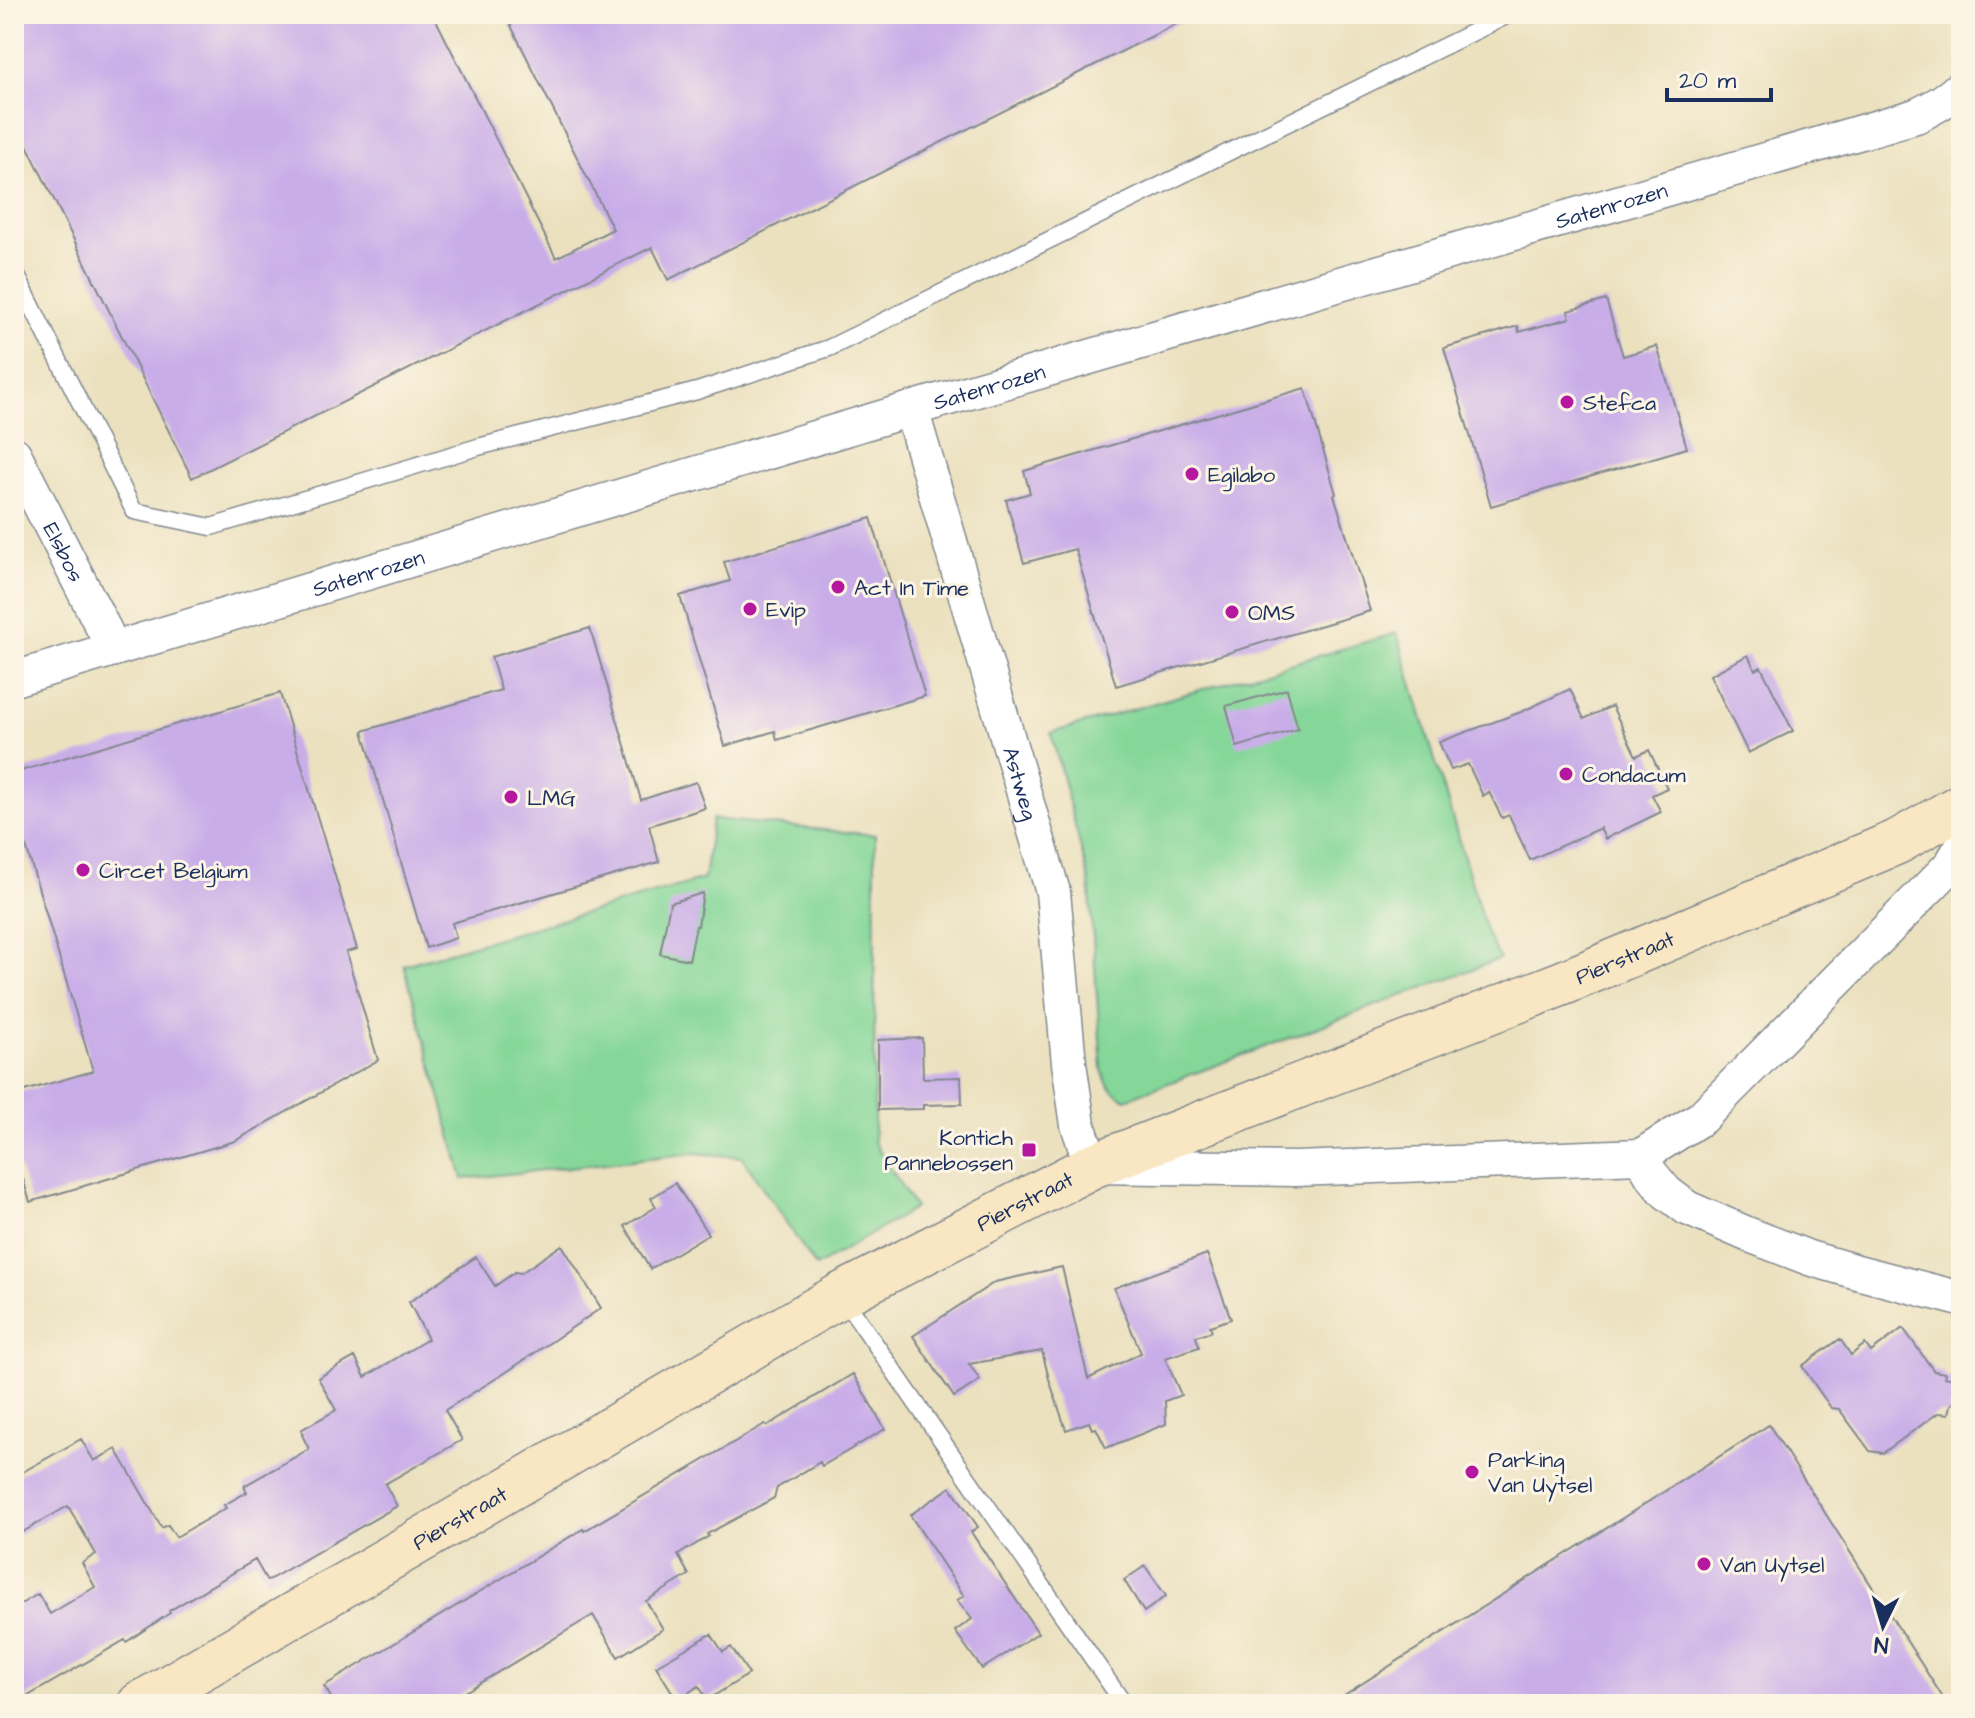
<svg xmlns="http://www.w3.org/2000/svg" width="1975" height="1718" viewBox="0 0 1975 1718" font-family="'Architects Daughter',sans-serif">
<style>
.grass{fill:#85d799;stroke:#50837c;stroke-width:2}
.building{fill:#c9ade8}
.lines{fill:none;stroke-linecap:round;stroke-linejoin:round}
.lane-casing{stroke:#83888e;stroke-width:19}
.street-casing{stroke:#83888e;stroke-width:37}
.secondary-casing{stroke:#83888e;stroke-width:47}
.lane{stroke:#fff;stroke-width:16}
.street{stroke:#fff;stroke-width:34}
.secondary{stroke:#f9e7c3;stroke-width:44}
.poi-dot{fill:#b5179e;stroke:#fcf5e5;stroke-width:3}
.labels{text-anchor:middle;stroke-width:6;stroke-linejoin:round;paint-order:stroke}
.street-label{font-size:22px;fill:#1b2f5e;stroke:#fcf5e5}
.poi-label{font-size:22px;fill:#1b2f5e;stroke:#fcf5e5;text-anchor:start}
</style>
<rect width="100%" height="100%" fill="#fcf5e5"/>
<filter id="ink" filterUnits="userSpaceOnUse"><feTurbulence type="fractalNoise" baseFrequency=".0125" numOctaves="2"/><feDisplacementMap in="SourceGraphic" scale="16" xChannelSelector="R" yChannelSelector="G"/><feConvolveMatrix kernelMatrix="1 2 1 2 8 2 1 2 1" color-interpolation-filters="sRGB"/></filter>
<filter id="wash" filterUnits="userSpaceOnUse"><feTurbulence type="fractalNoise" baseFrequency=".006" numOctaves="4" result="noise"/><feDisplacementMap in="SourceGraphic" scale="32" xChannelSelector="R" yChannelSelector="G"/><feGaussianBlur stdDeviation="1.8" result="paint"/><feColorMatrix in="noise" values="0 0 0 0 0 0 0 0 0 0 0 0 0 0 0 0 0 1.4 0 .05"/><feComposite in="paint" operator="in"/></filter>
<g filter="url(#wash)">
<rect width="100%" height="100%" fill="#ebe1bf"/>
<path class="grass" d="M 1397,633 L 1487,934 L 1500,959 L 1126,1099 C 1111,1092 1106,1084 1102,1069 L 1089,880 L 1051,733 Z
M 712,819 L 875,835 L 874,1142 L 915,1208 L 816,1267 L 742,1157 L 694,1153 L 463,1179 L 404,965 L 704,879 Z"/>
<g id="blocks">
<path class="building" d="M 14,14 L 433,14 L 556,258 L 613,229 L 505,14 L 1196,14 L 668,280 L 652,247 L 192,478 L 14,119 Z
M 1606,300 L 1623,356 L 1657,346 L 1687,448 L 1491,506 L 1444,348 L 1518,326 L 1519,332 L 1570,318 L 1568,311 Z
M 1305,388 L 1336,494 L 1334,495 L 1370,611 L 1116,686 L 1075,549 L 1024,563 L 1006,500 L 1030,493 L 1024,471 Z
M 871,518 L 925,696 L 777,740 L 775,731 L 725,746 L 680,596 L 730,581 L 724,562 Z
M 590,628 L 641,800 L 696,782 L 705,808 L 649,826 L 659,862 L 452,923 L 456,938 L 426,948 L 363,731 L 501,690 L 491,657 Z
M 1748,655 L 1755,670 L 1761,667 L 1793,731 L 1748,753 L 1710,675 Z
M 1287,689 L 1298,729 L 1237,747 L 1226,706 Z
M 1570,689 L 1584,719 L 1612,706 L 1636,756 L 1649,750 L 1667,788 L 1652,795 L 1661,812 L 1605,839 L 1600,828 L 1530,860 L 1509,815 L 1502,818 L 1489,792 L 1483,796 L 1468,764 L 1451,770 L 1439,742 L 1521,712 Z
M 280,693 L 357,949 L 346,952 L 378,1060 L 235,1141 L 30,1202 L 14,1149 L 14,1094 L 93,1071 L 14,806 L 14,773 Z
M 703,893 L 698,926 L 696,926 L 689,960 L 660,954 L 670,903 Z
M 922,1038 L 923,1078 L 961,1077 L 962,1104 L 923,1105 L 923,1109 L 878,1110 L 878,1040 Z
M 675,1183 L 708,1234 L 650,1269 L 625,1226 L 656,1207 L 651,1198 Z
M 562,1245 L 601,1308 L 505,1373 L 445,1410 L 462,1440 L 385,1484 L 397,1506 L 267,1581 L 255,1560 L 169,1611 L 170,1613 L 126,1642 L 125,1640 L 14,1704 L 14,1608 L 38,1594 L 50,1614 L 95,1587 L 82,1563 L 96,1554 L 68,1506 L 14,1537 L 14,1477 L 81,1439 L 94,1461 L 116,1449 L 162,1528 L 168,1525 L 176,1537 L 226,1508 L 224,1505 L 247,1492 L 244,1486 L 309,1449 L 302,1435 L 303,1434 L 301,1430 L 336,1410 L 318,1378 L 355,1357 L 365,1377 L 428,1339 L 409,1302 L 476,1257 L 495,1286 L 515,1272 L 521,1273 Z
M 1207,1254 L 1231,1319 L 1210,1326 L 1212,1331 L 1196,1336 L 1199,1347 L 1165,1358 L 1181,1395 L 1165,1401 L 1166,1424 L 1106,1448 L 1096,1428 L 1092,1429 L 1089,1422 L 1066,1430 L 1049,1379 L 1042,1351 L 969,1364 L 980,1380 L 954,1397 L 913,1336 L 995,1282 L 1062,1267 L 1088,1379 L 1141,1353 L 1114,1288 Z
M 1903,1328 L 1934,1371 L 1945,1373 L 1944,1377 L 1955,1379 L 1953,1390 L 1959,1398 L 1951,1405 L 1949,1414 L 1938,1413 L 1883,1453 L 1870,1451 L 1839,1409 L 1831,1408 L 1802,1366 L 1840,1339 L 1851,1355 L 1865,1344 L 1871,1352 Z
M 853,1374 L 885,1429 L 822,1466 L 820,1462 L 777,1488 L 774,1498 L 707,1534 L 709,1536 L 678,1555 L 689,1575 L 646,1601 L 663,1629 L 618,1657 L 593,1615 L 445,1704 L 335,1704 L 324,1686 L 583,1529 L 584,1531 L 765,1424 L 767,1426 Z
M 1769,1425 L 1947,1704 L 1330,1704 Z
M 951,1487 L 978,1527 L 971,1532 L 1038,1633 L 982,1669 L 955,1631 L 972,1619 L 957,1600 L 964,1596 L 910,1515 Z
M 1145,1566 L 1166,1596 L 1144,1612 L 1124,1580 Z
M 711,1634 L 723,1652 L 731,1647 L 749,1674 L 707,1700 L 699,1686 L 677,1700 L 656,1666 Z"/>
</g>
</g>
<g filter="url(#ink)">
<use href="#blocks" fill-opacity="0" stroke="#83888e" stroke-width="2"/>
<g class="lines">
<g class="lane-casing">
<path id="lane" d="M 14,270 L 134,511 L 211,527 L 478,447 L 697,391 L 829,348 L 1510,14
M 842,1296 L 1124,1704"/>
</g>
<g class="street-casing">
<g id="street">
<path id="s1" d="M 911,409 L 1053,892 L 1069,1063 L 1078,1125 L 1092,1166 L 1296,1169 L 1641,1156 L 1701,1118 L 1951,865 L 1961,848"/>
<path id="s2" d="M 14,454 L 114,649"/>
<path id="s3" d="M 14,679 L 911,409 L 1916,116 C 1933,108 1948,100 1961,87"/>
<path d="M 1641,1156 L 1651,1174 L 1666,1192 L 1687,1208 L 1747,1234 L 1809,1258 L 1857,1272 L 1961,1299"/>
</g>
</g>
<g class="secondary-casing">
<g id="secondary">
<path id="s4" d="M 140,1704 L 841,1295 L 1092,1166 L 1563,983 L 1897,842 L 1961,806"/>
</g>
</g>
<use href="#lane" class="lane"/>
<use href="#street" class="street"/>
<use href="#secondary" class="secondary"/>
</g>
</g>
<g class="poi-dot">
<circle cx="1567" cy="402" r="8"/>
<circle cx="1192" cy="474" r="8"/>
<circle cx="838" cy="587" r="8"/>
<circle cx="750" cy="609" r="8"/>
<circle cx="1232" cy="612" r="8"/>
<circle cx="1566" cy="774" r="8"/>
<circle cx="511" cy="797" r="8"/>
<circle cx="83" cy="870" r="8"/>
<rect x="1021" y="1142" width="16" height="16" rx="4"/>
<circle cx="1472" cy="1472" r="8"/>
<circle cx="1704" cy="1564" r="8"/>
</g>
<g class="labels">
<g class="street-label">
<text dy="8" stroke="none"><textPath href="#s3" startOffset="1666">Satenrozen</textPath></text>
<text dy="8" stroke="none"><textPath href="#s3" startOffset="1018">Satenrozen</textPath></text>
<text dy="8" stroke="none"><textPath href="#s2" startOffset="110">Elsbos</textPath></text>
<text dy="8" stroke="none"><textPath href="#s3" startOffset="370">Satenrozen</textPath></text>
<text dy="8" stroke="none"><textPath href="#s1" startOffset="390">Astweg</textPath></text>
<text dy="8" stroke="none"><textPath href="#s4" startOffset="1666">Pierstraat</textPath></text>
<text dy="8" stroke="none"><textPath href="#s4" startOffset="1018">Pierstraat</textPath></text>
<text dy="8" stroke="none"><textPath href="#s4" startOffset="370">Pierstraat</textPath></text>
</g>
<g class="poi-label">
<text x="1583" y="410">Stefca</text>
<text x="1208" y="482">Egilabo</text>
<text x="854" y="595">Act In Time</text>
<text x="766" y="617">Evip</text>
<text x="1248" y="620">OMS</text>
<text x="1582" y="782">Condacum</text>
<text x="527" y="805">LMG</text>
<text x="99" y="878">Circet Belgium</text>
<text x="1013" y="1145" text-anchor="end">Kontich<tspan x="1013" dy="25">Pannebossen</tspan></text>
<text x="1488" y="1467">Parking<tspan x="1488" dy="25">Van Uytsel</tspan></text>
<text x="1720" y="1572">Van Uytsel</text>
</g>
</g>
<rect width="1975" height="1718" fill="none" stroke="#fcf5e5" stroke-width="48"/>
<g transform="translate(1883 1626) rotate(185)" stroke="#fcf5e5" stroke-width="6" paint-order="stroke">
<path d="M0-6L14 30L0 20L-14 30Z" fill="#1b2f5e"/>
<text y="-12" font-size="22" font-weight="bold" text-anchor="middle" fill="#1b2f5e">N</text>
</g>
<path d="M1667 88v12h104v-12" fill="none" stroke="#1b2f5e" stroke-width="4"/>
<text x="1679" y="88" font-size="24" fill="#1b2f5e" stroke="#fcf5e5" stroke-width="6" paint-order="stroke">20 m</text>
</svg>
